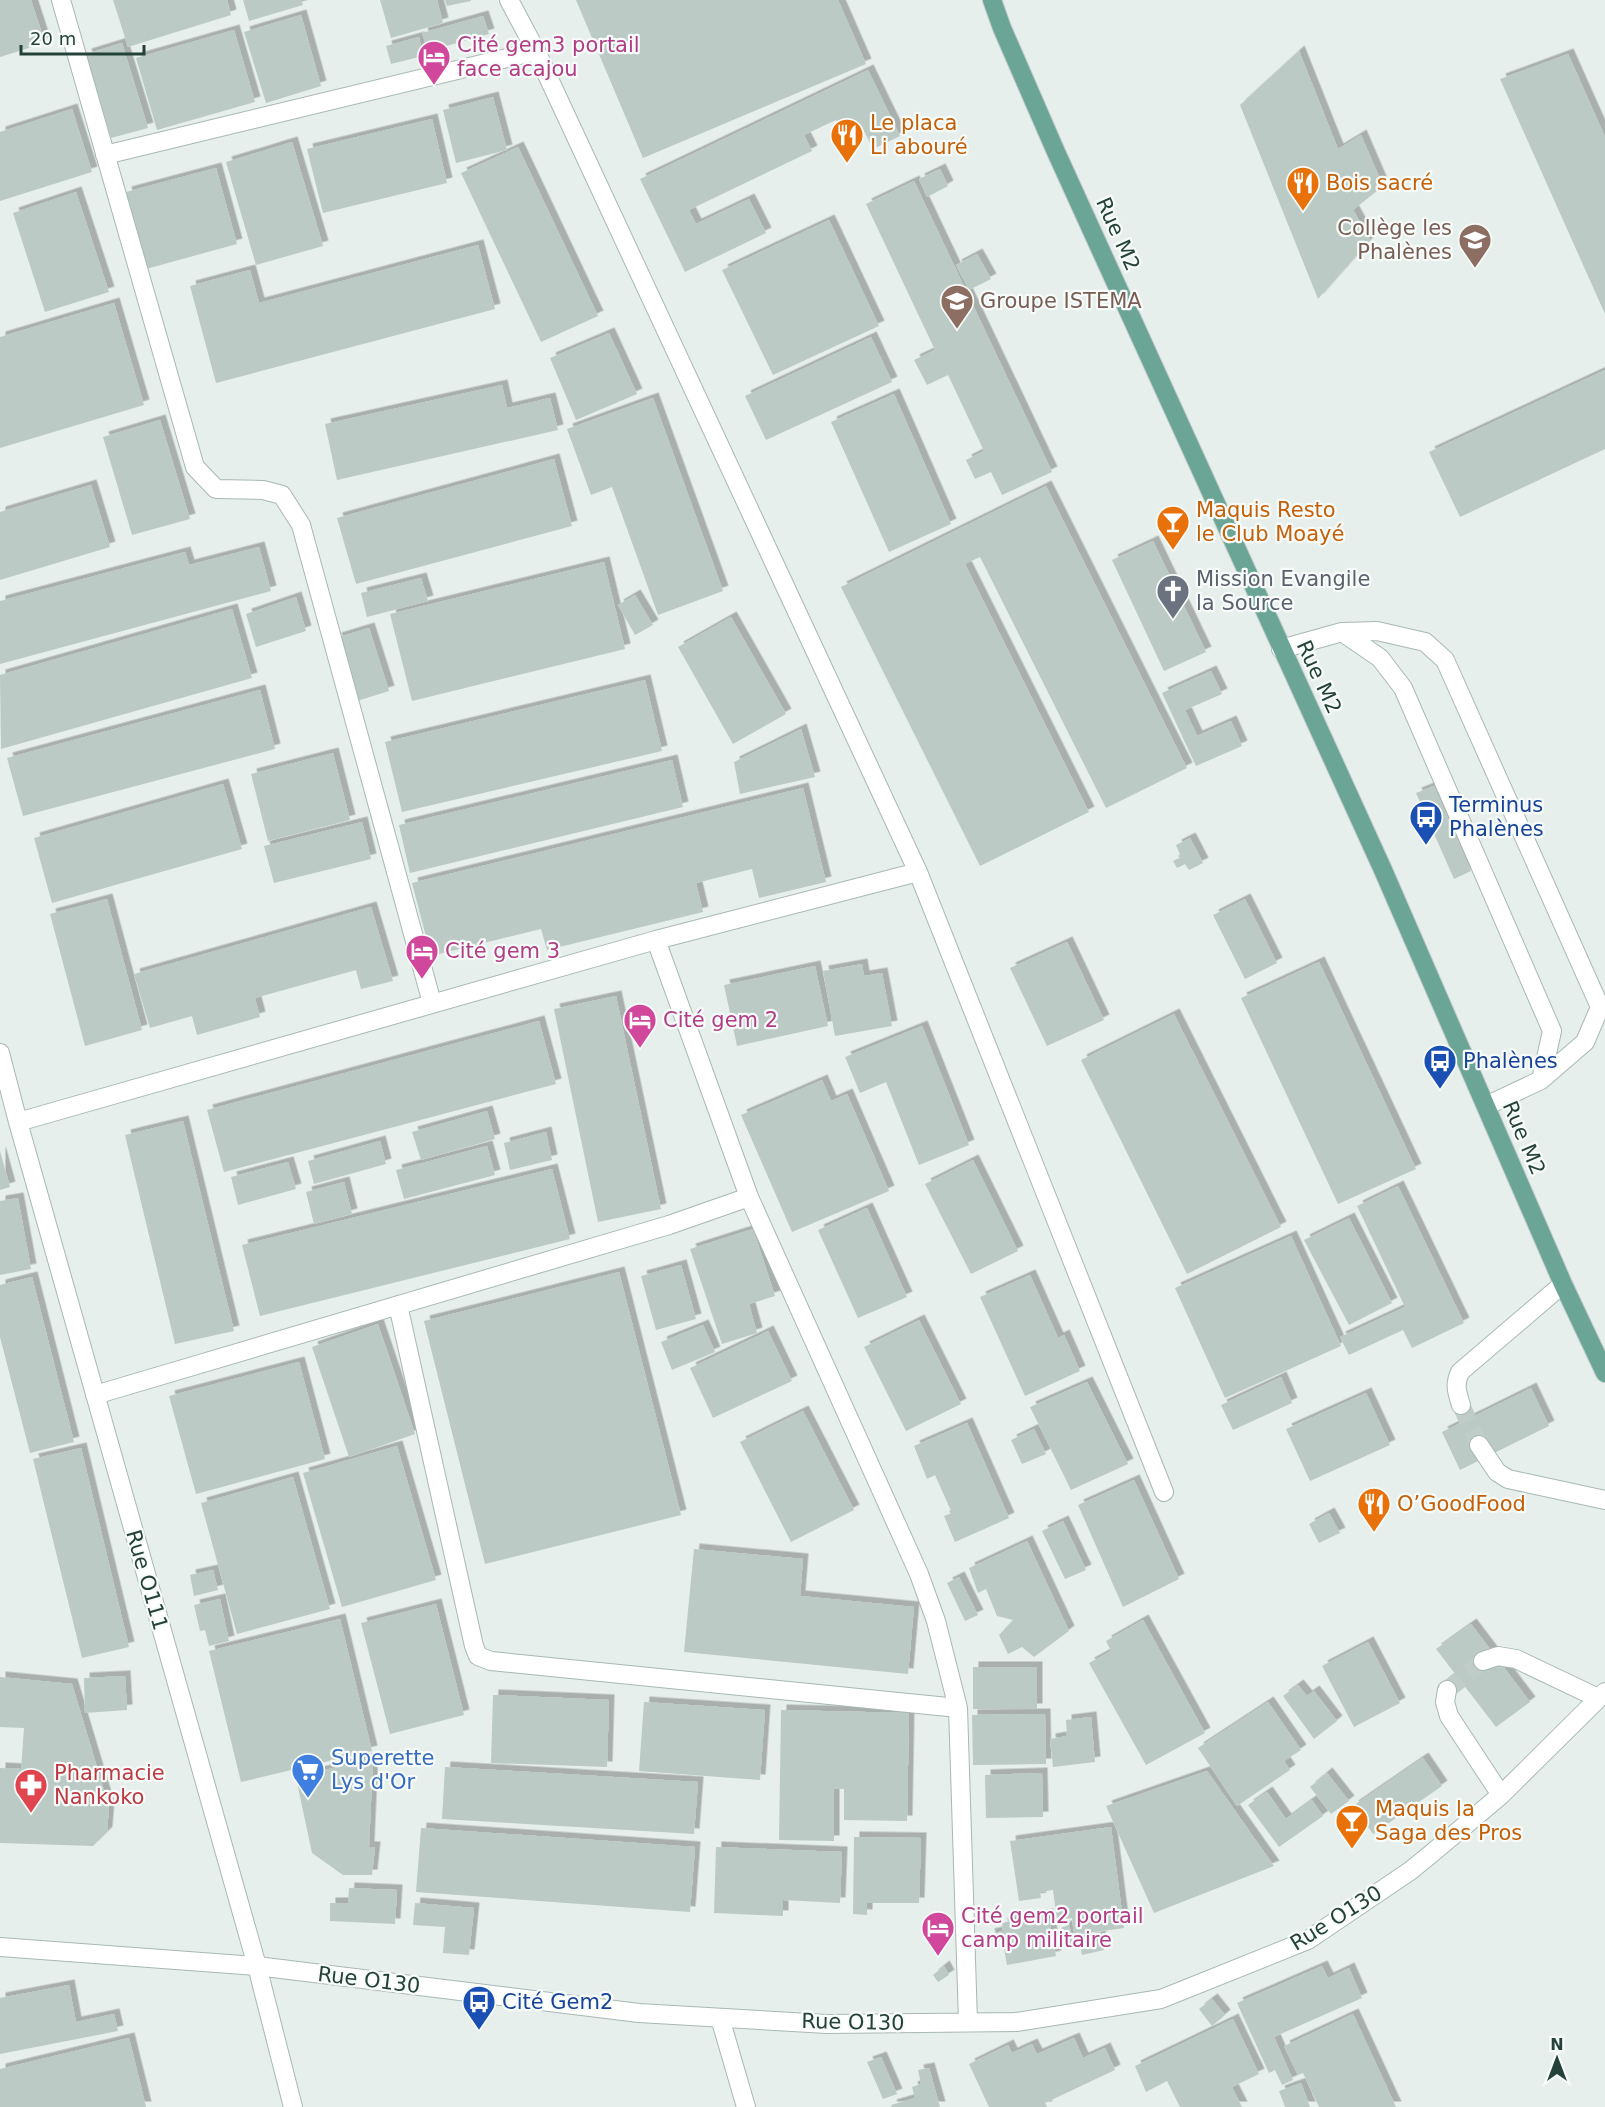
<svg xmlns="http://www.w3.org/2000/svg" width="1605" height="2107" viewBox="0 0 1605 2107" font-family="'DejaVu Sans',sans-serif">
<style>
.building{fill:#bbcac4;filter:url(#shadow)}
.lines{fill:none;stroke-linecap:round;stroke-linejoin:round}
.minor-tunnel{stroke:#bfccc8;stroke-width:18;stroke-dasharray:18 9;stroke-linecap:butt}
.minor-casing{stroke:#a8b8b2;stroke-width:20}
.major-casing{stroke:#c2cac8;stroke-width:20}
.minor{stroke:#fff;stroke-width:18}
.major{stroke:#6aa596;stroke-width:18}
.labels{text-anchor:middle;stroke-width:4.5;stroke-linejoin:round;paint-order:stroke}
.hotel-label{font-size:21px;fill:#b23c85;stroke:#f7fbf9;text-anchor:start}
.food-label{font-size:21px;fill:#c56008;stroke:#f7fbf9;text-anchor:start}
.education-label{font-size:21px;fill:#785e54;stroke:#f7fbf9;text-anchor:end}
.street-label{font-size:21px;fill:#24423a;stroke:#f7fbf9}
.worship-label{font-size:21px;fill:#5b616d;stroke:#f7fbf9;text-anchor:start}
.transit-label{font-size:21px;fill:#164399;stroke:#f7fbf9;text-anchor:start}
.shop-label{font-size:21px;fill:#366cbe;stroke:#f7fbf9;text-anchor:start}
.health-label{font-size:21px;fill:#be3a42;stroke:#f7fbf9;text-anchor:start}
</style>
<defs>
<filter id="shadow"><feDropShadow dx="5.5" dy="-5.5" stdDeviation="0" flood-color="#0004"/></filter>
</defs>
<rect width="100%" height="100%" fill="#e6efeb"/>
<path class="building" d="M 0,0 L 31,0 L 45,43 L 0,57 Z
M 113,0 L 227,0 L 231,15 L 128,47 Z
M 243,0 L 301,0 L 303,5 L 249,21 Z
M 380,0 L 437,0 L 443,23 L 391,38 Z
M 445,0 L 471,0 L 471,1 L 447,6 Z
M 576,0 L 838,0 L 866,64 L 643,158 Z
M 301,15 L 321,86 L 266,103 L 244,32 Z
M 483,16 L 489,34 L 428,51 L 422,33 Z
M 234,30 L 255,102 L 157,130 L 136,58 Z
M 419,37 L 423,56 L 391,64 L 386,46 Z
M 122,43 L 148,128 L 111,138 L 86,54 Z
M 1299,51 L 1338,149 L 1361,135 L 1383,186 L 1353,210 L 1370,240 L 1318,299 L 1240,105 Z
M 1568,54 L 1605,137 L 1605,314 L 1500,79 Z
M 868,70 L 900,136 L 873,149 L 862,127 L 844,137 L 836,120 L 804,135 L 812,151 L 689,210 L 696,224 L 749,199 L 766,233 L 685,272 L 640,179 Z
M 493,97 L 507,150 L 456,163 L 443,110 Z
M 72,109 L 92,172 L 0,201 L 0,132 Z
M 432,119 L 447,183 L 323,213 L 307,149 Z
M 292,142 L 323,246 L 256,265 L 226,162 Z
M 518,147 L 598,316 L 541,342 L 461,173 Z
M 216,168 L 237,244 L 146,269 L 126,192 Z
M 940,169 L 948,186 L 927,197 L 919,179 Z
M 914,181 L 1052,472 L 1002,495 L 991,472 L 975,479 L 966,460 L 984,451 L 948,375 L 927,385 L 914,360 L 935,350 L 866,204 Z
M 76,192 L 109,292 L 45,312 L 13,213 Z
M 829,220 L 879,326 L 773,375 L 722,270 Z
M 478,245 L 495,309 L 216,383 L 190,286 L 250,270 L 259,303 Z
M 977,254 L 991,279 L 969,290 L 956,265 Z
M 114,303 L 144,405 L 0,448 L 0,337 Z
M 609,333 L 637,394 L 576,420 L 550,358 Z
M 871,337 L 892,382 L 766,440 L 745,396 Z
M 1605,370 L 1605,449 L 1460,517 L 1429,452 Z
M 502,385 L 507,408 L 550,398 L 558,430 L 337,480 L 325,424 Z
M 894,394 L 951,524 L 889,552 L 831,422 Z
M 653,398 L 723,591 L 658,615 L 612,487 L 591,495 L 567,429 Z
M 160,420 L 190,519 L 132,535 L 103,437 Z
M 554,459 L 572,526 L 356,584 L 337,518 Z
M 91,485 L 110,547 L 0,580 L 0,512 Z
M 1046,486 L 1187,768 L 1106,808 L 980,557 L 965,564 L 1089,812 L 980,866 L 841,587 Z
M 1153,541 L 1206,652 L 1164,671 L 1112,560 Z
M 259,547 L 271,591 L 0,664 L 0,601 L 185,552 L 189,565 Z
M 604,562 L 625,649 L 412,701 L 390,614 Z
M 421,578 L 428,601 L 367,617 L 361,593 Z
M 635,595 L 653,625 L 635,635 L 618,605 Z
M 296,597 L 306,631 L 256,647 L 246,614 Z
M 232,609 L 252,678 L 1,749 L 0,675 Z
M 731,617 L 786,714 L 733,744 L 678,647 Z
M 369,628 L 389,691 L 357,701 L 336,638 Z
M 1211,671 L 1222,694 L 1185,710 L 1197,736 L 1231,721 L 1242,746 L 1196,766 L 1162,693 Z
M 645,680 L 662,751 L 402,812 L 385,742 Z
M 260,690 L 275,749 L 23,816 L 7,758 Z
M 801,729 L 815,777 L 740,794 L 734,762 Z
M 333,753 L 350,820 L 268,841 L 251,774 Z
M 672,760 L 683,807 L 410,873 L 399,825 Z
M 223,784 L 242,849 L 52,903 L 34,838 Z
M 1434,786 L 1471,871 L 1454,879 L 1416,793 Z
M 803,788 L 826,882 L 759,898 L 752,869 L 696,883 L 703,912 L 547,950 L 541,929 L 431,956 L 412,883 Z
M 362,822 L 371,859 L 274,883 L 264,846 Z
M 1190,838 L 1203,863 L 1189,870 L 1185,864 L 1177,868 L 1173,861 L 1181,857 L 1176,845 Z
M 107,899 L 142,1030 L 85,1046 L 50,914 Z
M 1245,899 L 1277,963 L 1245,979 L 1213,915 Z
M 371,907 L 393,981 L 361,989 L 356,970 L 255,998 L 260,1017 L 197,1035 L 192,1016 L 150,1028 L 134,974 Z
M 1067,942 L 1104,1020 L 1047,1046 L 1010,968 Z
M 1319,962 L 1416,1169 L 1338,1204 L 1241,998 Z
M 862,964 L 864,976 L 882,973 L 892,1026 L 835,1036 L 823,971 Z
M 815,966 L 828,1026 L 737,1046 L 724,985 Z
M 616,996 L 661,1209 L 598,1222 L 554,1009 Z
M 1174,1014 L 1281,1227 L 1187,1274 L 1081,1060 Z
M 539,1021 L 556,1084 L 224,1172 L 207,1110 Z
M 922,1026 L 969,1145 L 919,1165 L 886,1082 L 860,1093 L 845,1057 Z
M 822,1080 L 831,1101 L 847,1094 L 889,1191 L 792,1232 L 741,1115 Z
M 487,1111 L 495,1139 L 421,1160 L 412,1132 Z
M 183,1121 L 234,1331 L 175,1344 L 125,1135 Z
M 546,1132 L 552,1160 L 510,1170 L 504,1143 Z
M 380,1141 L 386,1164 L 314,1184 L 308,1161 Z
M 487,1146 L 495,1175 L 404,1199 L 396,1170 Z
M 0,1151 L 10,1187 L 0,1190 Z
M 973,1160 L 1018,1251 L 971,1274 L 925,1184 Z
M 288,1162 L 296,1189 L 238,1205 L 231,1177 Z
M 552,1169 L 570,1239 L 260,1316 L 242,1245 Z
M 344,1182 L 352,1214 L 314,1224 L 306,1192 Z
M 1398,1186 L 1464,1323 L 1412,1348 L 1403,1330 L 1349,1355 L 1340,1337 L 1405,1307 L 1357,1206 Z
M 18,1198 L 31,1269 L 0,1275 L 0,1201 Z
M 867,1208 L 907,1297 L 858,1318 L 818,1230 Z
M 1349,1218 L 1392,1303 L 1349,1325 L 1304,1240 Z
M 753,1229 L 775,1296 L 749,1304 L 757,1333 L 722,1344 L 690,1249 Z
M 1291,1236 L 1341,1346 L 1225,1398 L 1175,1288 Z
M 681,1265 L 696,1319 L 656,1330 L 641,1276 Z
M 619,1272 L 681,1515 L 485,1564 L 424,1321 Z
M 1030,1275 L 1058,1338 L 1064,1335 L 1080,1371 L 1025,1396 L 980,1297 Z
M 32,1277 L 74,1442 L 30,1453 L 0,1337 L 0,1285 Z
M 919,1320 L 961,1404 L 906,1431 L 864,1347 Z
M 378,1324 L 415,1434 L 349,1457 L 312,1347 Z
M 703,1325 L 715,1352 L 672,1370 L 661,1342 Z
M 768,1331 L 792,1381 L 713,1418 L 690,1368 Z
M 299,1362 L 325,1459 L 196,1494 L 169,1396 Z
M 1281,1377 L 1292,1403 L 1233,1430 L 1221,1405 Z
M 1087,1382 L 1128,1464 L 1071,1490 L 1030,1407 Z
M 1531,1388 L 1549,1426 L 1460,1470 L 1442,1432 Z
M 1366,1393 L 1390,1445 L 1310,1481 L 1286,1429 Z
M 803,1411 L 854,1510 L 791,1542 L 740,1442 Z
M 967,1423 L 1009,1518 L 955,1542 L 944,1516 L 952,1513 L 935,1475 L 927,1479 L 914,1446 Z
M 1034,1429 L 1046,1454 L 1022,1464 L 1011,1440 Z
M 397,1446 L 436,1580 L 342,1607 L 303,1473 Z
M 81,1448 L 129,1647 L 82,1658 L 33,1459 Z
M 293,1477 L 330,1609 L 237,1634 L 201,1503 Z
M 1134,1480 L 1179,1579 L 1123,1607 L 1078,1505 Z
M 1329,1513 L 1340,1533 L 1319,1543 L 1309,1524 Z
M 1063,1521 L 1086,1570 L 1065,1579 L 1042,1531 Z
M 1027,1541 L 1069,1631 L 1034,1657 L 1022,1647 L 1008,1654 L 999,1635 L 1013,1620 L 997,1616 L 986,1589 L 978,1593 L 969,1568 Z
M 694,1549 L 803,1559 L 800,1596 L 914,1607 L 908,1674 L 684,1652 Z
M 213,1570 L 218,1590 L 194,1596 L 190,1575 Z
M 959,1577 L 978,1615 L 965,1621 L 947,1583 Z
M 220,1599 L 229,1641 L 209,1646 L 205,1630 L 200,1631 L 194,1605 Z
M 436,1604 L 464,1715 L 390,1734 L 361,1623 Z
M 340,1619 L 372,1751 L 241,1782 L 209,1651 Z
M 1143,1620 L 1205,1733 L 1146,1765 L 1089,1663 L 1111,1651 L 1106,1641 Z
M 1471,1624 L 1530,1702 L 1496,1727 L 1436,1649 Z
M 1368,1642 L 1400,1703 L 1354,1727 L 1322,1666 Z
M 973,1667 L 1037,1667 L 1037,1709 L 973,1709 Z
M 125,1676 L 127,1710 L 85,1713 L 84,1678 Z
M 0,1677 L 72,1684 L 109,1807 L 107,1832 L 93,1846 L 0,1843 L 0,1768 L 21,1769 L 24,1728 L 0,1727 Z
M 1298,1685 L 1307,1696 L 1314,1691 L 1337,1721 L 1314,1739 L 1283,1696 Z
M 493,1695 L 609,1700 L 607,1767 L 491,1763 Z
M 644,1702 L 765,1710 L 760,1780 L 639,1771 Z
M 1268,1702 L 1301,1750 L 1284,1761 L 1290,1770 L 1237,1806 L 1198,1748 Z
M 781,1710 L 909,1713 L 907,1821 L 844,1820 L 844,1789 L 834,1789 L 834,1841 L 779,1840 Z
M 1045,1714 L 1046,1764 L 973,1765 L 972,1715 Z
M 1091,1717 L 1095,1762 L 1053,1767 L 1050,1739 L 1067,1736 L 1066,1720 Z
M 373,1757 L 369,1847 L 375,1847 L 372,1875 L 343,1875 L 312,1853 L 296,1778 Z
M 1423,1758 L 1442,1786 L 1373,1834 L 1353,1806 Z
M 445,1767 L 698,1782 L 694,1834 L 442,1819 Z
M 1207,1771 L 1274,1866 L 1154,1913 L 1106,1806 Z
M 1042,1773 L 1043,1817 L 986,1818 L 985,1775 Z
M 1327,1773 L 1349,1801 L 1331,1814 L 1310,1787 Z
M 1267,1792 L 1286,1819 L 1312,1800 L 1323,1816 L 1279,1847 L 1248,1805 Z
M 1111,1827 L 1124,1928 L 1074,1935 L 1072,1918 L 1057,1920 L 1053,1890 L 1040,1892 L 1041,1898 L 1019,1901 L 1010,1841 Z
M 421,1828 L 695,1847 L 690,1912 L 416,1892 Z
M 854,1837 L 921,1838 L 919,1903 L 867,1903 L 867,1915 L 853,1914 Z
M 716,1847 L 842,1852 L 840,1903 L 783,1900 L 783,1916 L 714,1913 Z
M 349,1888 L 397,1890 L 395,1924 L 330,1921 L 330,1903 L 348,1903 Z
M 415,1903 L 474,1908 L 469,1955 L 443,1953 L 445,1927 L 413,1925 Z
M 1048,1914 L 1056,1956 L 1007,1965 L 1002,1938 L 991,1940 L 989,1934 L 1003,1931 L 1002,1923 Z
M 1069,1925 L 1074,1942 L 1100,1936 L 1104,1950 L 1082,1955 L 1080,1944 L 1066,1948 L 1061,1928 Z
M 944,1966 L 949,1975 L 938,1982 L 933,1975 Z
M 1322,1966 L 1328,1978 L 1349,1968 L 1362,1998 L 1274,2037 L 1293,2080 L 1282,2085 L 1275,2070 L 1269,2073 L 1237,2003 Z
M 69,1985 L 76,2022 L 114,2014 L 118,2031 L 0,2054 L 0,1998 Z
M 1212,1999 L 1225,2015 L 1212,2026 L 1199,2009 Z
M 1353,2014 L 1396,2107 L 1319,2107 L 1303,2073 L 1298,2075 L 1284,2046 Z
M 1233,2019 L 1259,2074 L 1232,2087 L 1242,2107 L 1180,2107 L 1167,2081 L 1146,2092 L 1135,2066 Z
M 129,2038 L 146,2107 L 0,2107 L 0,2069 Z
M 1074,2038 L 1083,2058 L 1105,2048 L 1115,2070 L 1045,2103 L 1047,2107 L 989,2107 L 969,2064 L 1008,2045 L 1012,2053 L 1032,2044 L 1037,2054 Z
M 881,2057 L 897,2094 L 883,2099 L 867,2062 Z
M 929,2068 L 940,2107 L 892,2107 L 891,2105 L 915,2098 L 912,2087 L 921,2084 L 918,2070 Z
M 1301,2083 L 1310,2107 L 1285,2107 L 1279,2091 Z"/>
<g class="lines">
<path class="minor-tunnel" d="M 1461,1405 L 1479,1445
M 1447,1690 L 1483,1661"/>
<g class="minor-casing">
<path id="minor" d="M 61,0 L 195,467 L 216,489 L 263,490 L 282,495 L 301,525 L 432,1003
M 509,0 L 536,51 L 918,872 L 1164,1492
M 105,155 L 536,51
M 1342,632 L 1380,658 L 1403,688 L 1552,1031 L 1541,1080
M 1281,649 L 1342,632 L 1377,631 L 1425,642 L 1445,660 L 1600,1007 L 1585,1042 L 1541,1080 L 1486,1106
M 656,940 L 749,1197 L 919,1574 L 936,1621 L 958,1708 L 968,2022
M 0,1053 L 18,1122 L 257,1966 L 293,2107
M 18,1122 L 656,940 L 918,872
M 398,1305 L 474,1646 L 478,1656 L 491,1661 L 958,1708
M 95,1395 L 669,1225 L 749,1197
M 1461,1405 C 1457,1392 1454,1385 1460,1372 L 1563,1284
M 1479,1445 L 1497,1472 L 1508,1479 L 1605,1500
M 1483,1661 L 1498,1656 L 1516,1659 L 1598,1698
M 1447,1690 L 1445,1702 L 1449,1716 L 1501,1795
M 0,1947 L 257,1966 L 639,2013 L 827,2024 L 1016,2022 L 1161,1999 L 1308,1940 L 1410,1871 L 1431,1854 L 1501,1795 L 1605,1692
M 720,2018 L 746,2107"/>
</g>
<g class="major-casing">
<path id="major" d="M 992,0 L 1002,28 L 1056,152 L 1383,870 L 1563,1284 L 1605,1373"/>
</g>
<use href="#minor" class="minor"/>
<use href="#major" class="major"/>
</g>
<defs>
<g id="hotel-pin" transform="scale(1.725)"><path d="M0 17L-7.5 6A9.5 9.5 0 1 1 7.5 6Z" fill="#d1479c" stroke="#f7fbf9"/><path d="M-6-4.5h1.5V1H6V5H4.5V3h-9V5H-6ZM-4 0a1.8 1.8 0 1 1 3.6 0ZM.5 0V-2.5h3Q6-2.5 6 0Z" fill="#fff"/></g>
<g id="restaurant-pin" transform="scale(1.725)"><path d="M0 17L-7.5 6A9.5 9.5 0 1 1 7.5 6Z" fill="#e8710a" stroke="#f7fbf9"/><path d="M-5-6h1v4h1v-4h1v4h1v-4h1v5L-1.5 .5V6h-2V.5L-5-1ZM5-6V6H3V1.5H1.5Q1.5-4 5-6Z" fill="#fff"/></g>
<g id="school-pin" transform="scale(1.725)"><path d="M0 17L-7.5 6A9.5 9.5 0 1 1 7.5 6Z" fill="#8d6e63" stroke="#f7fbf9"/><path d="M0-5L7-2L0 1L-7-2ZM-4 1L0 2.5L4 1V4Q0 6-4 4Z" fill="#fff"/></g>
<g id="university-pin" transform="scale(1.725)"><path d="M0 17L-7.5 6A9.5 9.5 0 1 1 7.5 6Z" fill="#8d6e63" stroke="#f7fbf9"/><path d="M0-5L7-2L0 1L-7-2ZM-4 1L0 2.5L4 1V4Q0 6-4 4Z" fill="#fff"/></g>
<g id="bar-pin" transform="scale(1.725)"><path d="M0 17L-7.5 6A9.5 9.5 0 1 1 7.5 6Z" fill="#e8710a" stroke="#f7fbf9"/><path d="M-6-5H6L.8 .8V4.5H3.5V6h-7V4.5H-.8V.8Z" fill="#fff"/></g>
<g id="church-pin" transform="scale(1.725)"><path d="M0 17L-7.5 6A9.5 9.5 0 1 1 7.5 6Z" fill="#6b7280" stroke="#f7fbf9"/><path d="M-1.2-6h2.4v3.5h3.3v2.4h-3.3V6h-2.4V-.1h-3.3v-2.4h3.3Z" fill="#fff"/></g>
<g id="bus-pin" transform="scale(1.725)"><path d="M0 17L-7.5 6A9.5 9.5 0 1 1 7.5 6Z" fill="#1a4fb4" stroke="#f7fbf9"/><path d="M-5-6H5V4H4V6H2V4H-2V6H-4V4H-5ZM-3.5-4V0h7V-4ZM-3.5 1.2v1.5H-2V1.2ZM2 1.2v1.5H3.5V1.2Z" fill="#fff"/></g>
<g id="supermarket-pin" transform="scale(1.725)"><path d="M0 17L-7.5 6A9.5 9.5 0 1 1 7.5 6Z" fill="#3f7fe0" stroke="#f7fbf9"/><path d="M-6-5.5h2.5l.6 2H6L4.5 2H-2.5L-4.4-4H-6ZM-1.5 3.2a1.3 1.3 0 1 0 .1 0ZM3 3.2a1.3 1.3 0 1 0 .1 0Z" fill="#fff"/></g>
<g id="pharmacy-pin" transform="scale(1.725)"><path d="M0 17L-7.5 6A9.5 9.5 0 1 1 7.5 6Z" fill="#e0444e" stroke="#f7fbf9"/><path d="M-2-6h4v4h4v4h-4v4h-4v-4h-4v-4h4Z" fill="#fff"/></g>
</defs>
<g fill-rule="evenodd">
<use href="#hotel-pin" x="434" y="57"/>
<use href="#restaurant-pin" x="847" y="135"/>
<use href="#restaurant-pin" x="1303" y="183"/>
<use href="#school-pin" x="1475" y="240"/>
<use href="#university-pin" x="957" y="301"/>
<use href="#bar-pin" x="1173" y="522"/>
<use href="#church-pin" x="1173" y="591"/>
<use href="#bus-pin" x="1426" y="817"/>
<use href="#hotel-pin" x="422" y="951"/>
<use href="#hotel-pin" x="640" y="1020"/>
<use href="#bus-pin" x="1440" y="1061"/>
<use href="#restaurant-pin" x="1374" y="1504"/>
<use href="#supermarket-pin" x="308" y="1770"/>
<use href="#pharmacy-pin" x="31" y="1785"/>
<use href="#bar-pin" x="1352" y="1821"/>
<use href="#hotel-pin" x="938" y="1928"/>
<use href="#bus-pin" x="479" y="2002"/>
</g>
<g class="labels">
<g class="hotel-label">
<text x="457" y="52">Cité gem3 portail<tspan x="457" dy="24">face acajou</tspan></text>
<text x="445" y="958">Cité gem 3</text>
<text x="663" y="1027">Cité gem 2</text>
<text x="961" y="1923">Cité gem2 portail<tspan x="961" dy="24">camp militaire</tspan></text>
</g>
<g class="food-label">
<text x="870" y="130">Le placa<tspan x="870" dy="24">Li abouré</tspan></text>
<text x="1326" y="190">Bois sacré</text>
<text x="1196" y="517">Maquis Resto<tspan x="1196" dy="24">le Club Moayé</tspan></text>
<text x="1397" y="1511">O’GoodFood</text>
<text x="1375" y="1816">Maquis la<tspan x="1375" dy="24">Saga des Pros</tspan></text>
</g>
<g class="education-label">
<text x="1452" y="235">Collège les<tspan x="1452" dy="24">Phalènes</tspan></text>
<text x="980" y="308" text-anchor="start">Groupe ISTEMA</text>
</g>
<g class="street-label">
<text transform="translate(1118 234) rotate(66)" y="7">Rue M2</text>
<text transform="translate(1319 677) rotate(65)" y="7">Rue M2</text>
<text transform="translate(1524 1138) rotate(67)" y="7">Rue M2</text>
<text transform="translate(147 1580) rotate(74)" y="7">Rue O111</text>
<text transform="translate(1336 1918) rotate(-32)" y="7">Rue O130</text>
<text transform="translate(369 1980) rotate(7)" y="7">Rue O130</text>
<text transform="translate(853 2022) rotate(1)" y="7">Rue O130</text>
</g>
<g class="worship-label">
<text x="1196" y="586">Mission Evangile<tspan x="1196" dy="24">la Source</tspan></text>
</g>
<g class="transit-label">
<text x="1449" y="812">Terminus<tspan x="1449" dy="24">Phalènes</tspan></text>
<text x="1463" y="1068">Phalènes</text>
<text x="502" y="2009">Cité Gem2</text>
</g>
<g class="shop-label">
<text x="331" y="1765">Superette<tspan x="331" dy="24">Lys d'Or</tspan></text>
</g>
<g class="health-label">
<text x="54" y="1780">Pharmacie<tspan x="54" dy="24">Nankoko</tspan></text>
</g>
</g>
<g transform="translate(1557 2059)" stroke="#f7fbf9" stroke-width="4.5" paint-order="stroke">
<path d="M0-4.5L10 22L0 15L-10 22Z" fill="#24423a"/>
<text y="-9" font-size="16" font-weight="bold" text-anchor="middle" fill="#24423a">N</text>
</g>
<path d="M21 45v9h123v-9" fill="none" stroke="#24423a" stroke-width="3"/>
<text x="30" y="45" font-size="18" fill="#24423a" stroke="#f7fbf9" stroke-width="4.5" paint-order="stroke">20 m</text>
</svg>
